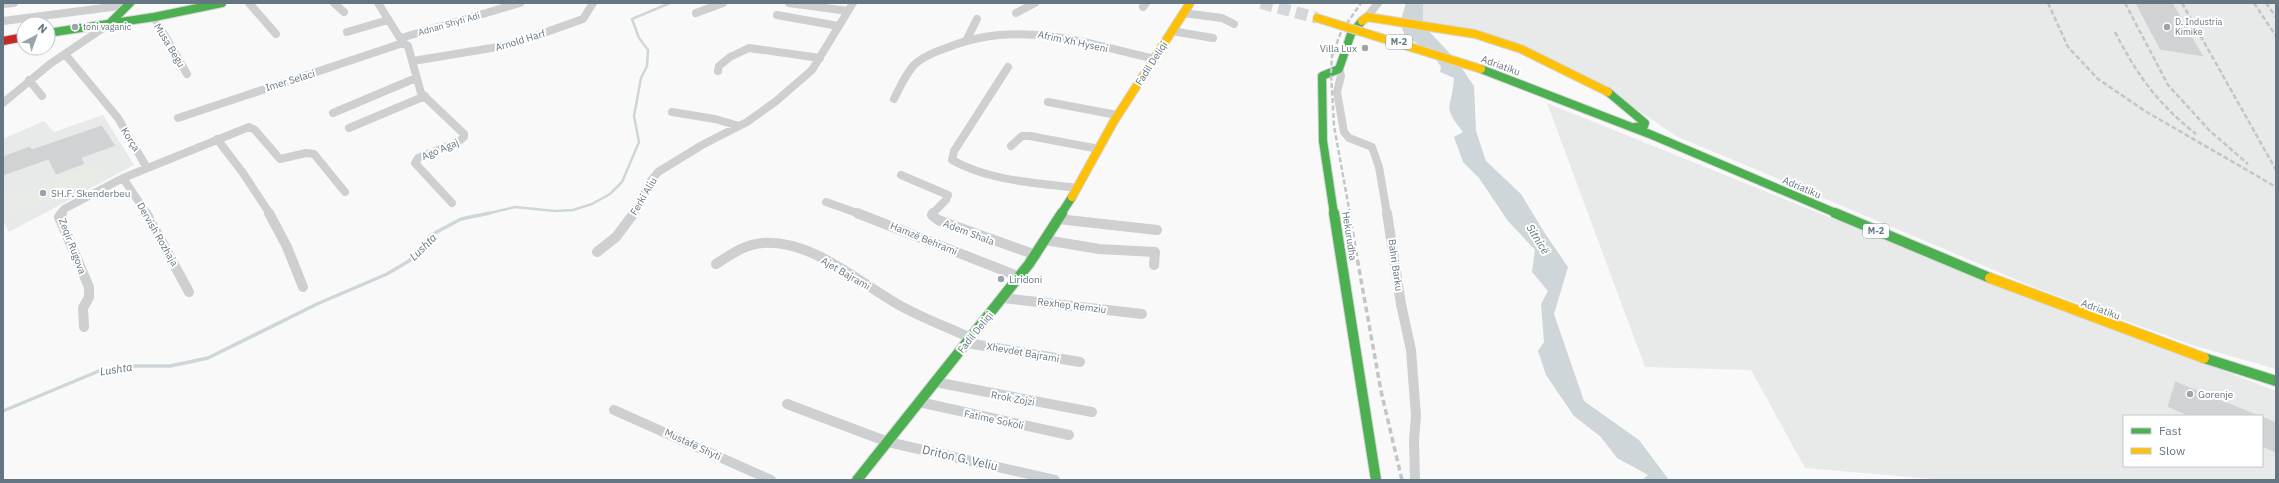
<svg xmlns="http://www.w3.org/2000/svg" width="2279" height="483" viewBox="0 0 2279 483" font-family="'IBM Plex Sans',sans-serif">
<style>
.built{fill:#e8e9e9;fill-rule:evenodd}
.green{fill:#e8ebe6}
.water{fill:#ced6d9}
.lines{fill:none;stroke-linecap:round;stroke-linejoin:round}
.stream-far1{stroke:#ced6d9;stroke-width:2.5}
.stream{stroke:#ced6d9;stroke-width:3.5}
.building{fill:#d0d2d3;stroke:#e8e8e8}
.primary-tunnel{stroke:#d4d8dc;stroke-width:12;stroke-dasharray:12 6;stroke-linecap:butt}
.fast-far1-casing{stroke:#d5d6d7;stroke-width:10}
.fast-casing{stroke:#d5d6d7;stroke-width:12}
.slow-far1-casing{stroke:#d5d6d7;stroke-width:10}
.slow-casing{stroke:#d5d6d7;stroke-width:12}
.jam-casing{stroke:#d5d6d7;stroke-width:10}
.street-far1{stroke:#cecfd0;stroke-width:8}
.street{stroke:#cecfd0;stroke-width:10}
.fast-far1{stroke:#4caf50;stroke-width:8}
.fast{stroke:#4caf50;stroke-width:10}
.slow-far1{stroke:#ffc107;stroke-width:8}
.slow{stroke:#ffc107;stroke-width:10}
.jam{stroke:#c62828;stroke-width:8}
.rail-far1{stroke:#c3c5c6;stroke-width:2.5;stroke-dasharray:5 2.5;stroke-linecap:butt}
.rail{stroke:#c3c5c6;stroke-width:3.5;stroke-dasharray:6 3.5;stroke-linecap:butt}
.slow-bridge-casing{stroke:#d5d6d7;stroke-width:10;stroke-linecap:butt}
.slow-bridge{stroke:#ffc107;stroke-width:8}
.poi-dot{fill:#99a4ac;stroke:#fff;stroke-width:1.5}
.labels{text-anchor:middle;stroke-width:4;stroke-linejoin:round;paint-order:stroke}
.far-poi-label{font-size:9px;fill:#657683;stroke:#fff;text-anchor:start}
.far-street-label{font-size:9px;fill:#657683;stroke:#fff}
.shield{fill:#fff;stroke:#939fa8;stroke-width:1}
.shield-label{font-size:9px;font-weight:bold;fill:#657683}
.street-label{font-size:10px;fill:#657683;stroke:#fff}
.poi-label{font-size:10px;fill:#657683;stroke:#fff;text-anchor:start}
.water-label{font-size:11px;font-style:italic;fill:#60757c;stroke:#fff}
.near-street-label{font-size:12px;fill:#657683;stroke:#fff}
</style>
<rect width="100%" height="100%" fill="#f9f9f9"/>
<path class="built" d="M 1423,3 L 2276,3 L 2276,369 L 2192,345 L 2039,289 L 1676,136 L 1612,92 L 1526,49 L 1423,23 Z
M 1547,103 L 1883,239 L 2276,391 L 2276,480 L 1944,480 L 1805,468 L 1751,370 L 1645,367 ZM 2124,416 L 2262,416 L 2262,466 L 2124,466 Z
M 103,115 L 134,165 L 9,232 L 3,220 L 3,139 L 44,121 L 54,132 Z"/>
<path class="green" d="M 99,162 L 109,178 L 6,216 L 3,211 L 3,198 Z"/>
<path class="water" d="M 1406,3 L 1423,3 L 1423,23 L 1425,27 L 1457,61 L 1474,86 L 1476,131 L 1486,161 L 1521,194 L 1544,232 L 1568,267 L 1554,314 L 1584,401 L 1639,440 L 1669,480 L 1642,480 L 1648,475 L 1617,458 L 1601,437 L 1574,416 L 1546,375 L 1538,351 L 1544,342 L 1541,304 L 1548,291 L 1532,272 L 1535,250 L 1508,221 L 1479,178 L 1463,162 L 1454,137 L 1463,132 C 1441,105 1452,110 1454,78 L 1440,72 L 1441,67 L 1432,53 L 1405,36 L 1400,23 Z"/>
<g class="lines">
<path class="stream-far1" d="M 486,214 L 515,207 L 555,211 L 573,210 L 592,204 L 610,194 L 622,182 L 639,142 L 634,116 L 641,78 L 647,66 L 648,50 L 639,38 L 632,19 L 670,3"/>
<path class="stream" d="M 3,411 L 99,371 L 126,366 L 170,366 L 208,358 L 317,304 L 387,274 L 409,261 L 431,235 L 461,219 L 490,213"/>
</g>
<path class="building" d="M 2135,3 L 2173,3 L 2204,57 L 2160,50 Z
M 102,125 L 116,146 L 82,158 L 85,164 L 56,175 L 48,160 L 3,176 L 3,156 L 30,146 L 32,149 Z
M 2175,381 L 2261,416 L 2188,416 L 2167,407 Z
M 2262,416 L 2276,422 L 2276,453 L 2262,447 Z"/>
<g class="lines">
<path class="primary-tunnel" d="M 1261,3 L 1317,18"/>
<g class="fast-far1-casing">
<path id="fast-far1" d="M 109,24 L 130,3
M 48,33 L 154,17 L 222,3
M 1481,69 L 1652,135 L 1838,214
M 1608,92 L 1645,123 L 1644,126 L 1635,127
M 1061,214 L 1072,197
M 1334,214 L 1323,141 L 1322,76 L 1339,69 L 1351,34 L 1362,21"/>
</g>
<g class="fast-casing">
<path id="fast" d="M 1334,213 L 1376,480
M 1835,213 L 1990,278
M 2204,358 L 2276,381
M 857,480 L 1029,264 L 1062,213"/>
</g>
<g class="slow-far1-casing">
<path id="slow-far1" d="M 1362,21 L 1367,17 L 1475,34 L 1521,49 L 1608,92
M 1072,197 L 1114,121 L 1190,3"/>
</g>
<g class="slow-casing">
<path id="slow" d="M 1990,278 L 2204,358"/>
</g>
<g class="jam-casing">
<path id="jam" d="M 3,41 L 24,37"/>
</g>
<path class="street-far1" d="M 249,3 L 276,34
M 334,3 L 344,12
M 378,3 L 403,43 L 408,46 L 421,93 L 464,134 L 464,137 L 458,142 L 418,158 L 415,163 L 452,203
M 789,3 L 848,11
M 3,4 L 14,3
M 1143,7 L 1146,3
M 696,13 L 723,3
M 1016,13 L 1035,3
M 1183,13 L 1222,18 L 1234,24
M 777,15 L 838,26
M 154,17 L 187,74
M 1367,17 L 1378,3
M 3,21 L 127,5
M 1172,31 L 1213,38
M 347,32 L 388,20
M 401,38 L 520,3
M 967,39 L 977,19
M 65,54 L 118,118 L 147,168
M 413,61 L 510,45 L 583,19 L 593,3
M 1008,67 L 954,151 L 952,160 C 989,181 1037,183 1078,188
M 1339,69 L 1341,76 L 1337,92 L 1344,132 L 1349,138 L 1372,147 L 1379,167 L 1387,214
M 718,71 L 719,66 L 730,57 L 749,48 L 820,58
M 29,80 L 42,96
M 894,99 C 900,87 905,75 914,65 C 923,56 937,51 949,47 C 1017,19 1086,43 1154,59
M 1048,102 L 1117,115
M 3,103 L 50,64 L 109,24
M 672,112 L 715,119 L 739,126
M 333,113 L 416,78
M 178,118 L 403,43
M 349,128 L 425,96
M 217,139 L 243,173 L 270,214
M 1011,146 L 1022,136 L 1030,136 L 1099,149
M 901,175 L 948,195 L 946,200 L 932,214
M 123,178 L 147,214
M 826,202 L 860,214
M 61,214 L 64,209 L 123,178 L 249,127 L 255,130 L 280,159 L 306,153 L 314,154 L 345,192
M 634,214 L 650,182 L 658,172 L 702,145 L 747,122 L 775,102 L 812,70 L 853,3"/>
<path class="street" d="M 62,213 L 59,217 L 89,287 L 89,297 L 83,308 L 84,327
M 146,213 L 189,292
M 269,213 L 287,247 L 303,287
M 857,213 L 1020,277
M 933,213 L 932,215 L 938,220 L 1036,255
M 1387,213 L 1401,304 L 1411,350 L 1416,416 L 1414,440 L 1415,480
M 1058,219 L 1157,230
M 1045,240 L 1099,249 L 1155,252 L 1154,265
M 597,252 L 616,237 L 634,213
M 716,264 C 730,255 745,244 763,243 C 813,240 858,282 899,305 C 922,318 947,327 971,338
M 1003,298 L 1142,314
M 967,343 L 1080,362
M 935,382 L 1092,412
M 919,402 L 1069,435
M 787,404 L 888,442 L 1055,480
M 614,410 L 771,480"/>
<use href="#fast-far1" class="fast-far1"/>
<use href="#fast" class="fast"/>
<use href="#slow-far1" class="slow-far1"/>
<use href="#slow" class="slow"/>
<use href="#jam" class="jam"/>
<path class="rail-far1" d="M 2048,3 L 2068,47 L 2098,79 L 2145,111 L 2276,187
M 2125,3 L 2168,85 L 2210,131 L 2248,164
M 2182,3 L 2276,170
M 2254,3 L 2276,36
M 2266,3 L 2276,17
M 2115,32 C 2137,75 2158,104 2196,134
M 1350,214 L 1334,126 L 1331,73 L 1332,56 L 1341,32 L 1361,3"/>
<path class="rail" d="M 1349,213 L 1381,391 L 1402,480"/>
<g class="slow-bridge-casing">
<path id="slow-bridge" d="M 1317,18 L 1481,69"/>
</g>
<use href="#slow-bridge" class="slow-bridge"/>
</g>
<g class="poi-dot">
<circle cx="75" cy="27" r="4"/>
<circle cx="2167" cy="27" r="4"/>
<circle cx="1365" cy="48" r="4"/>
<circle cx="43" cy="193" r="4"/>
<circle cx="1001" cy="279" r="4"/>
<circle cx="2190" cy="394" r="4"/>
</g>
<g class="labels">
<g class="far-poi-label">
<text x="2175" y="25">D. Industria<tspan x="2175" dy="10">Kimike</tspan></text>
<text x="83" y="30">toni vaganic</text>
</g>
<g class="far-street-label">
<text transform="translate(449 24) rotate(-16)" y="3">Adnan Shyti Adi</text>
</g>
<g class="shield">
<rect x="1386" y="35" width="26" height="14" rx="3"/>
<rect x="1863" y="224" width="26" height="14" rx="3"/>
</g>
<g class="shield-label">
<text x="1399" y="45">M-2</text>
<text x="1876" y="234">M-2</text>
</g>
<g class="street-label">
<text transform="translate(520 40) rotate(-17)" y="4">Arnold Harf</text>
<text transform="translate(1073 41) rotate(12)" y="4">Afrim Xh Hyseni</text>
<text transform="translate(170 45) rotate(59)" y="4">Musa Begu</text>
<text transform="translate(1151 63) rotate(-57)" y="4">Fadil Deliqi</text>
<text transform="translate(1501 65) rotate(20)" y="4">Adriatiku</text>
<text transform="translate(290 80) rotate(-17)" y="4">Imer Selaci</text>
<text transform="translate(131 139) rotate(58)" y="4">Korça</text>
<text transform="translate(440 149) rotate(-23)" y="4">Ago Agaj</text>
<text transform="translate(1802 187) rotate(23)" y="4">Adriatiku</text>
<text transform="translate(643 196) rotate(-59)" y="4">Ferki Aliu</text>
<text transform="translate(969 232) rotate(21)" y="4">Adem Shala</text>
<text transform="translate(158 234) rotate(60)" y="4">Dervish Rozhaja</text>
<text transform="translate(1350 236) rotate(81)" y="4">Hekurudha</text>
<text transform="translate(924 238) rotate(22)" y="4">Hamzë Behrami</text>
<text transform="translate(73 246) rotate(69)" y="4">Zeqir Rugova</text>
<text transform="translate(1396 265) rotate(82)" y="4">Bahri Barku</text>
<text transform="translate(846 273) rotate(30)" y="4">Ajet Bajrami</text>
<text transform="translate(1072 305) rotate(7)" y="4">Rexhep Remziu</text>
<text transform="translate(2101 309) rotate(20)" y="4">Adriatiku</text>
<text transform="translate(975 332) rotate(-51)" y="4">Fadil Deliqi</text>
<text transform="translate(1023 352) rotate(10)" y="4">Xhevdet Bajrami</text>
<text transform="translate(1013 398) rotate(10)" y="4">Rrok Zojzi</text>
<text transform="translate(994 419) rotate(12)" y="4">Fatime Sokoli</text>
<text transform="translate(693 444) rotate(25)" y="4">Mustafë Shyti</text>
</g>
<g class="poi-label">
<text x="1357" y="52" text-anchor="end">Villa Lux</text>
<text x="51" y="197">SH.F. Skenderbeu</text>
<text x="1009" y="283">Liridoni</text>
<text x="2198" y="398">Gorenje</text>
</g>
<g class="water-label">
<text transform="translate(1538 239) rotate(58)" y="4">Sitnicë</text>
<text transform="translate(423 247) rotate(-45)" y="4">Lushta</text>
<text transform="translate(116 369) rotate(-9)" y="4">Lushta</text>
</g>
<g class="near-street-label">
<text transform="translate(960 458) rotate(13)" y="4">Driton G. Veliu</text>
</g>
</g>
<rect width="2279" height="483" fill="none" stroke="#657683" stroke-width="8"/>
<rect x="2123" y="415" width="140" height="52" fill="#ffffff" stroke="#c1c8cd"/>
<rect x="2131" y="428" width="20" height="6" fill="#4caf50" stroke="#c1c8cd"/>
<text x="2159" y="435" font-size="12" fill="#657683">Fast</text>
<rect x="2131" y="448" width="20" height="6" fill="#ffc107" stroke="#c1c8cd"/>
<text x="2159" y="455" font-size="12" fill="#657683">Slow</text>
<g transform="translate(36 36) rotate(41)"><circle r="19" fill="#ffffff" stroke="#c1c8cd"/>
<path d="M0-3L7 15L0 10L-7 15Z" fill="#99a4ac"/>
<text y="-6" font-size="11" font-weight="bold" text-anchor="middle" fill="#657683">N</text>
</g>
</svg>
